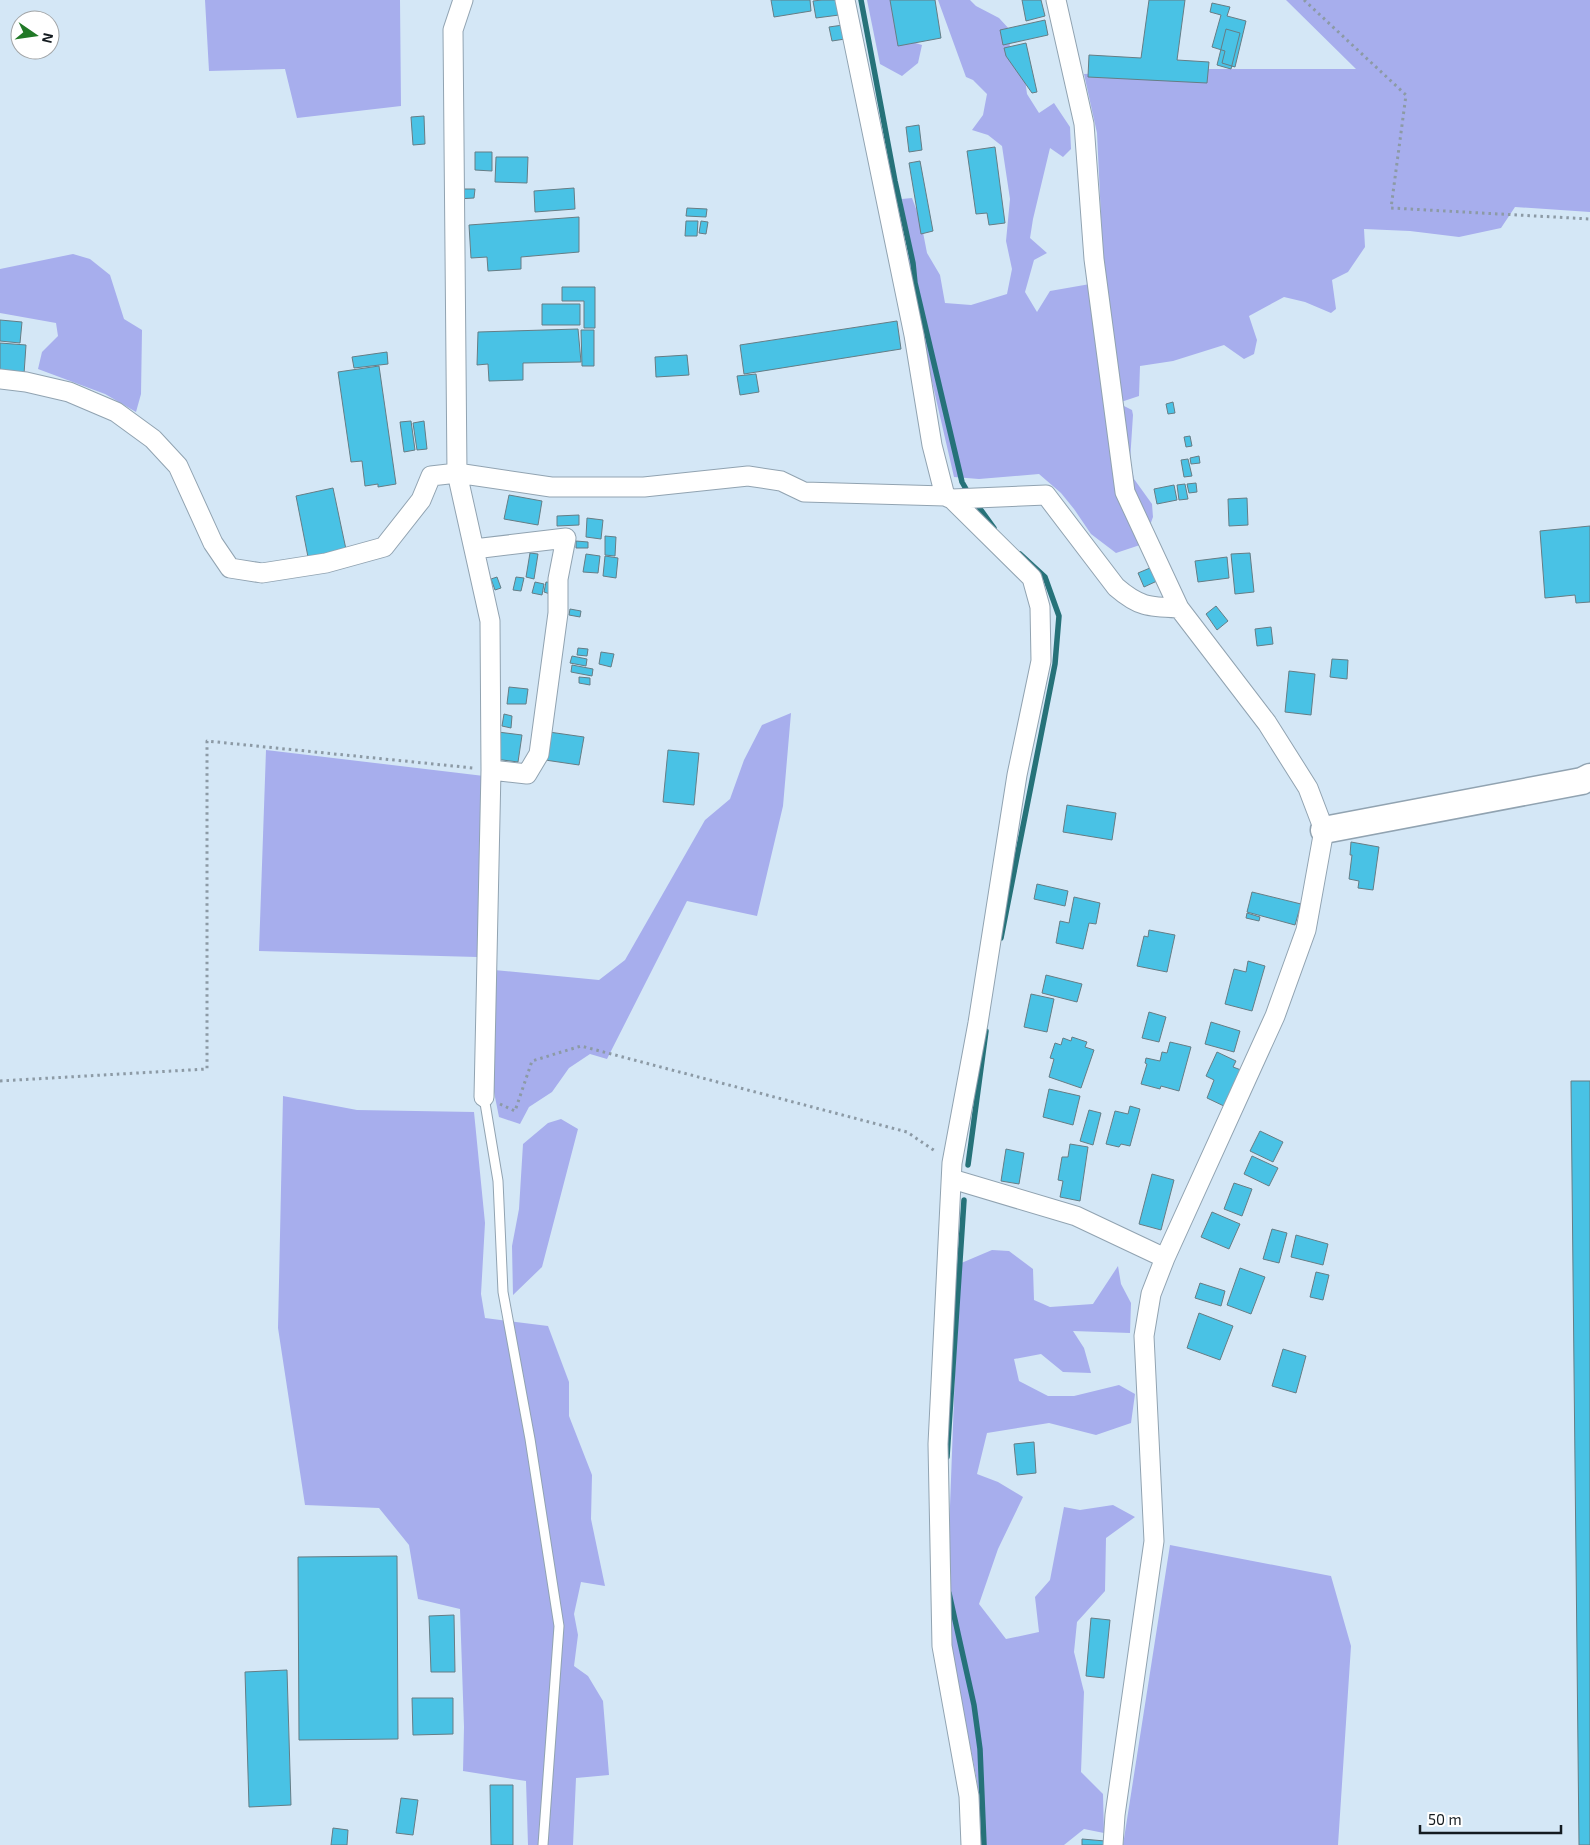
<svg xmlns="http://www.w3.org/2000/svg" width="1590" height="1845" viewBox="0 0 1590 1845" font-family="'Exo 2',sans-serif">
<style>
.green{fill:#a7aeed}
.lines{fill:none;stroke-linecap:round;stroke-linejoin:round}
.stream{stroke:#267279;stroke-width:5.5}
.building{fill:#49c2e5;stroke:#667d85}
.lane-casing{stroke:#91a3b1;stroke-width:11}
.street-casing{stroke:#91a3b1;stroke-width:21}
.secondary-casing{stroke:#91a3b1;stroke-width:29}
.path{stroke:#8c9aa5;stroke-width:3;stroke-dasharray:2.5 4;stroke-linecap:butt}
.lane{stroke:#fff;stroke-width:9}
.street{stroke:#fff;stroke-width:19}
.secondary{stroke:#fff;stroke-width:26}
</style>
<rect width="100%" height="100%" fill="#d4e7f6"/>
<path class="green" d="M 205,0 L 400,0 L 401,106 L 297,118 L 285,69 L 209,71 Z
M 867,0 L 907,0 L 909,41 L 922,45 L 918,63 L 902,76 L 880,64 Z
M 938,0 L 970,0 L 976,6 L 999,18 L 1011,31 L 1009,53 L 1025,79 L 1027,94 L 1039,113 L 1054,103 L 1070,127 L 1071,149 L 1063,157 L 1050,148 L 1033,219 L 1030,238 L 1047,253 L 1034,260 L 1025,292 L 1037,312 L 1050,291 L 1090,284 L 1102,238 L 1097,133 L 1084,74 L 1201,69 L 1356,69 L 1286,0 L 1590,0 L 1590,212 L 1515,207 L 1501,228 L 1459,237 L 1410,231 L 1364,229 L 1365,247 L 1348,272 L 1332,280 L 1336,309 L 1331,313 L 1305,302 L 1284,297 L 1249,316 L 1257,340 L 1254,354 L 1244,359 L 1224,345 L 1173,361 L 1140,366 L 1139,396 L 1118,403 L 1132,410 L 1133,415 L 1130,461 L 1134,479 L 1152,504 L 1153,517 L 1143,544 L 1116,553 L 1091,534 L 1074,509 L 1061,493 L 1039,474 L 979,479 L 954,477 L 913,299 L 902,199 L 912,198 L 921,222 L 927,253 L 940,275 L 945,303 L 971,305 L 1007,294 L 1012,269 L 1006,241 L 1010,199 L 1002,146 L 988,135 L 972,130 L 983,115 L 987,94 L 973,80 L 966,77 Z
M 73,254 L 90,259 L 110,275 L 124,319 L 142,330 L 141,394 L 136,412 L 105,394 L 38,369 L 42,352 L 58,336 L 56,323 L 0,313 L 0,269 Z
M 791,713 L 783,806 L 757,916 L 687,901 L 607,1059 L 590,1054 L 569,1068 L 552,1092 L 529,1107 L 520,1124 L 499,1117 L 492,1082 L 494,970 L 599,980 L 625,960 L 705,820 L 730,799 L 744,760 L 762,725 Z
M 266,750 L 484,776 L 477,957 L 259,951 Z
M 283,1096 L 357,1110 L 474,1112 L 485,1223 L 481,1294 L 485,1318 L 548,1326 L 569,1382 L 569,1416 L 592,1475 L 591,1519 L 605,1586 L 581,1582 L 574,1614 L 578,1635 L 574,1666 L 588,1676 L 603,1701 L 609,1775 L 576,1778 L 573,1845 L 528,1845 L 526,1781 L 463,1771 L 464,1727 L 460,1609 L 418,1599 L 409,1545 L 379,1508 L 305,1505 L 278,1328 Z
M 561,1119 L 578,1129 L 542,1267 L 513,1295 L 512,1246 L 519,1209 L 523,1144 L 548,1123 Z
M 992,1250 L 1009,1251 L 1033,1269 L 1034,1300 L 1050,1307 L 1093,1304 L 1118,1266 L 1121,1284 L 1131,1303 L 1130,1333 L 1073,1331 L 1084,1348 L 1091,1373 L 1063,1372 L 1041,1354 L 1014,1359 L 1019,1381 L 1048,1396 L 1074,1396 L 1119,1385 L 1135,1394 L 1131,1423 L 1096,1435 L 1049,1423 L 987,1433 L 977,1474 L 998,1482 L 1023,1497 L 998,1549 L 979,1604 L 1006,1639 L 1039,1632 L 1035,1597 L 1050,1580 L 1064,1507 L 1080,1510 L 1113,1505 L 1135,1517 L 1106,1538 L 1105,1591 L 1077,1622 L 1074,1652 L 1084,1692 L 1081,1772 L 1103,1794 L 1104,1833 L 1084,1829 L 1064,1845 L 980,1845 L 977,1781 L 950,1642 L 949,1533 L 959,1264 Z
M 1170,1545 L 1331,1576 L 1351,1646 L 1338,1845 L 1123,1845 Z"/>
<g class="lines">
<path class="stream" d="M 861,0 L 895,181 L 913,263 L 915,283 L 962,482 L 966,489
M 978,506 L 994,528
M 1001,938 L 1055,664 L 1059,616 L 1045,577 L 1020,554
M 968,1165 L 986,1031
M 947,1457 L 964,1200
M 949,1593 L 974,1705 L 980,1749 L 984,1845"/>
</g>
<path class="building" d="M 771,0 L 810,0 L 811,11 L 774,17 Z
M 822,0 L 836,0 L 839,15 L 816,18 L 813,1 Z
M 890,0 L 935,0 L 941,38 L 898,46 Z
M 1022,0 L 1041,0 L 1045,16 L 1026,21 Z
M 1149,0 L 1185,0 L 1177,60 L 1209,62 L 1207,83 L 1088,77 L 1089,55 L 1141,58 Z
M 1212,3 L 1230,7 L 1227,16 L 1246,21 L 1235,67 L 1222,63 L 1225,51 L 1212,47 L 1221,15 L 1210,12 Z
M 1045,20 L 1048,35 L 1003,45 L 1000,30 Z
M 843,25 L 845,39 L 832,41 L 829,27 Z
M 1226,29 L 1240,33 L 1231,69 L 1217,65 Z
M 1026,43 L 1037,92 L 1032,93 L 1006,56 L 1004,48 Z
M 424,116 L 425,144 L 413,145 L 411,117 Z
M 919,125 L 922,150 L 909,152 L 906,127 Z
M 995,147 L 1005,223 L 989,225 L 987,213 L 976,214 L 967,151 Z
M 475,152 L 492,152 L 492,171 L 475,170 Z
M 496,157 L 528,157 L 527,183 L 495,182 Z
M 920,161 L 933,231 L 921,234 L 909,163 Z
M 574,188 L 575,209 L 535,212 L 534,191 Z
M 457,189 L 475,189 L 474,198 L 457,199 Z
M 687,208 L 707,209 L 706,217 L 686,216 Z
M 579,217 L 579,252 L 521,257 L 521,269 L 488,271 L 487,257 L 471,258 L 469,225 Z
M 686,221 L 698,221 L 697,236 L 685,236 Z
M 701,221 L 708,222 L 706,234 L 699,233 Z
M 562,287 L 595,287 L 595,328 L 584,328 L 584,301 L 562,301 Z
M 542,304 L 580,304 L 580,325 L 542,325 Z
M 0,320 L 22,322 L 20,343 L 0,341 Z
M 897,321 L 901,349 L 744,374 L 740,345 Z
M 578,329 L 581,362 L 523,363 L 523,380 L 489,381 L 488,364 L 477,365 L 478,332 Z
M 581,330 L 594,330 L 594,366 L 582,366 Z
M 0,343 L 26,345 L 24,374 L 0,372 Z
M 387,352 L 388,364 L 354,368 L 352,357 Z
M 687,355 L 689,375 L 656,377 L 655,357 Z
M 379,366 L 396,484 L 378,487 L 378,484 L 365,486 L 362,461 L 351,462 L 338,372 Z
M 756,374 L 759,392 L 740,395 L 737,376 Z
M 1173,402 L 1175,413 L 1168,414 L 1166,404 Z
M 411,421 L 415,450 L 404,452 L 400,422 Z
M 424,421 L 427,449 L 417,450 L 413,423 Z
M 1190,436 L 1192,446 L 1186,447 L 1184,437 Z
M 1199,456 L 1200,463 L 1191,464 L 1190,458 Z
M 1188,459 L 1192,476 L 1184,477 L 1181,460 Z
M 1196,483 L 1197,492 L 1189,493 L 1187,484 Z
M 1185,484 L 1188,499 L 1179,500 L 1177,485 Z
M 1174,485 L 1177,500 L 1157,504 L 1154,489 Z
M 333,488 L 347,554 L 309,562 L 296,496 Z
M 509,495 L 542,501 L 538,525 L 504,519 Z
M 1247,498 L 1248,525 L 1229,526 L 1228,499 Z
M 579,515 L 579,525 L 557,526 L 557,516 Z
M 587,518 L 603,520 L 601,539 L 586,537 Z
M 1590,526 L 1590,602 L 1576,603 L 1575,595 L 1545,598 L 1540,531 Z
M 605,536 L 616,537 L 615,556 L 605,555 Z
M 576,541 L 588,542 L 588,548 L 576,548 Z
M 530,553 L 538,554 L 534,579 L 526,577 Z
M 1250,553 L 1254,592 L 1235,594 L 1231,554 Z
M 586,554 L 600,556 L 598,573 L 583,572 Z
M 605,556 L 618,558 L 616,578 L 603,576 Z
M 1227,557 L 1229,578 L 1198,582 L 1195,561 Z
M 1150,568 L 1157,581 L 1144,587 L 1138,573 Z
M 497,577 L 501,588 L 495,590 L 491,579 Z
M 516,577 L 524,578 L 521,591 L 513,590 Z
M 535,582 L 544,584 L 542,595 L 532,593 Z
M 546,582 L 553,583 L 550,594 L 544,592 Z
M 1216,606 L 1228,621 L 1217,630 L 1206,614 Z
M 570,609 L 581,611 L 580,617 L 569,615 Z
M 1271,627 L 1273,644 L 1257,646 L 1255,629 Z
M 578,648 L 588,649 L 587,656 L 577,655 Z
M 601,652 L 614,654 L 611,667 L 599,664 Z
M 572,656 L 587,659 L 586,666 L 570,663 Z
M 1332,659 L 1348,660 L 1347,679 L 1330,677 Z
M 572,665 L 593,669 L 592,676 L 571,672 Z
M 1289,671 L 1315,674 L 1311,715 L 1285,712 Z
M 579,677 L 590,678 L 590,685 L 579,683 Z
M 509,687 L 528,689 L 526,704 L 507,704 Z
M 504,714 L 512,716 L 511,728 L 502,726 Z
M 498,732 L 522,735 L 518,762 L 495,759 Z
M 549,732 L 584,737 L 579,765 L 545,760 Z
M 668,750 L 699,753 L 694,805 L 663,802 Z
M 1067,805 L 1116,813 L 1112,840 L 1063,832 Z
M 1351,842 L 1379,847 L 1373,890 L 1358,888 L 1359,881 L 1349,879 L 1352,855 L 1350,855 Z
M 1037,884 L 1068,891 L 1065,906 L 1034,899 Z
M 1252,892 L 1301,904 L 1295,925 L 1247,912 Z
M 1074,897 L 1100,903 L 1096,924 L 1089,923 L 1083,949 L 1056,943 L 1060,921 L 1069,923 Z
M 1247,913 L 1260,917 L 1259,921 L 1246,918 Z
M 1149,930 L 1175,935 L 1167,972 L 1137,966 L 1144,936 L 1148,937 Z
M 1248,961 L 1265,966 L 1252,1011 L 1225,1004 L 1234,969 L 1246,972 Z
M 1046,975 L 1082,984 L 1077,1002 L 1042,993 Z
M 1031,994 L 1054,999 L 1047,1032 L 1024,1027 Z
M 1149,1012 L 1166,1017 L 1159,1042 L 1142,1038 Z
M 1211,1022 L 1240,1031 L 1234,1052 L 1205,1044 Z
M 1072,1037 L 1087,1042 L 1085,1047 L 1094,1050 L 1081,1088 L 1049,1077 L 1054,1059 L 1050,1058 L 1055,1043 L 1061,1045 L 1063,1038 L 1071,1041 Z
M 1170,1042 L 1191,1047 L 1179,1091 L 1161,1086 L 1160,1089 L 1141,1084 L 1147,1064 L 1145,1063 L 1146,1058 L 1160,1061 L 1162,1052 L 1167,1053 Z
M 1217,1052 L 1236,1061 L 1233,1067 L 1241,1070 L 1226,1107 L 1207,1098 L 1214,1080 L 1206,1076 Z
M 1571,1081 L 1590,1081 L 1590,1845 L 1579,1845 Z
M 1049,1089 L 1080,1096 L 1073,1125 L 1043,1117 Z
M 1130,1106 L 1140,1109 L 1130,1146 L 1121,1144 L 1119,1147 L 1106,1144 L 1115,1111 L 1128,1114 Z
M 1089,1110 L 1101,1113 L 1093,1145 L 1080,1141 Z
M 1260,1131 L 1283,1142 L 1273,1162 L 1250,1151 Z
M 1070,1144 L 1088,1147 L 1080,1201 L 1060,1197 L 1063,1181 L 1058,1180 L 1062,1157 L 1068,1157 Z
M 1006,1149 L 1024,1153 L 1019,1184 L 1001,1181 Z
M 1252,1156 L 1278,1168 L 1269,1186 L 1244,1174 Z
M 1152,1174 L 1174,1180 L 1161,1230 L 1139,1224 Z
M 1234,1183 L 1252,1189 L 1242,1216 L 1224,1209 Z
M 1212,1212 L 1240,1224 L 1229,1249 L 1201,1237 Z
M 1272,1229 L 1287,1233 L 1279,1263 L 1263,1259 Z
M 1296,1235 L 1328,1244 L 1323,1265 L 1291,1257 Z
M 1240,1268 L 1265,1277 L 1251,1314 L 1227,1305 Z
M 1316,1272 L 1329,1275 L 1323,1300 L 1310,1297 Z
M 1200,1283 L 1225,1291 L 1221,1306 L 1195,1298 Z
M 1199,1313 L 1233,1326 L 1220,1360 L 1187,1348 Z
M 1283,1349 L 1306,1356 L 1296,1393 L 1272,1386 Z
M 1034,1442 L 1036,1473 L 1017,1475 L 1014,1444 Z
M 397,1556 L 398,1739 L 299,1740 L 298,1557 Z
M 454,1615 L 455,1672 L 431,1672 L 429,1616 Z
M 1091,1618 L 1110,1620 L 1104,1678 L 1086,1676 Z
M 287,1670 L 291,1805 L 249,1807 L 245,1672 Z
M 412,1698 L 453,1698 L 453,1734 L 413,1735 Z
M 490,1785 L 513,1785 L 513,1845 L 491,1845 Z
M 401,1798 L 418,1800 L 413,1835 L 396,1833 Z
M 333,1828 L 348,1830 L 347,1845 L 331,1845 Z
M 1082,1839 L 1105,1841 L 1104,1845 L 1082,1845 Z"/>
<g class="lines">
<g class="lane-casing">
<path id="lane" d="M 484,1097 L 498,1181 L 503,1292 L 530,1439 L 559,1626 L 543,1845"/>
</g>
<g class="street-casing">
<path id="street" d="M 463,0 L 453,30 L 457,473 L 490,621 L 491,770 L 484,1097
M 845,0 L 914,335 L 932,445 L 945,496
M 1056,0 L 1084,124 L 1094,259 L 1125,492 L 1179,608 L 1267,723 L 1308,788 L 1324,830 L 1306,930 L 1275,1016 L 1165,1258 L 1151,1294 L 1144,1336 L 1154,1541 L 1115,1815 L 1113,1845
M 0,379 L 26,382 L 69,392 L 116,412 L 153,439 L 178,466 L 213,543 L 230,568 L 262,573 L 326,563 L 384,547 L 421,500 L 431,476 L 457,473 L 551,487 L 644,487 L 748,476 L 781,481 L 804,492 L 945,496 L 952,499 L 1032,578 L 1040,607 L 1041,661 L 1017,775 L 978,1023 L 952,1163 L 938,1444 L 942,1646 L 969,1796 L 971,1845
M 952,499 L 1046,495 L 1116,587 C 1139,607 1149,607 1179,608
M 474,549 L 566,538 L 558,579 L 558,613 L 539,754 L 527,774 L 491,770
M 952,1179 L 1076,1216 L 1165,1258"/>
</g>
<g class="secondary-casing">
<path id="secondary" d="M 1324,830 L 1582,781 L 1590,777"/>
</g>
<path class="path" d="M 1304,0 L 1406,95 L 1391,208 L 1590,219
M 0,1081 L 207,1069 L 207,741 L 473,768
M 500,1104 L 515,1111 L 532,1061 L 581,1046 L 907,1132 L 935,1151"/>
<use href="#lane" class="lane"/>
<use href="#street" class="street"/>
<use href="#secondary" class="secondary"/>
</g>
<g transform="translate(35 35) rotate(103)"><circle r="24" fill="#ffffff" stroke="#a1a4a6"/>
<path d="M0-4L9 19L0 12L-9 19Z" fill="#217927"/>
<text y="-8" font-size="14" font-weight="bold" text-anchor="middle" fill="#141b20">N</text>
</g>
<path d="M1420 1825v8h141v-8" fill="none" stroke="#141b20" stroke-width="2.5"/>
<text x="1428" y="1825" font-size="15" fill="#141b20" stroke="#ffffff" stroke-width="4" paint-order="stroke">50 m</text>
</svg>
